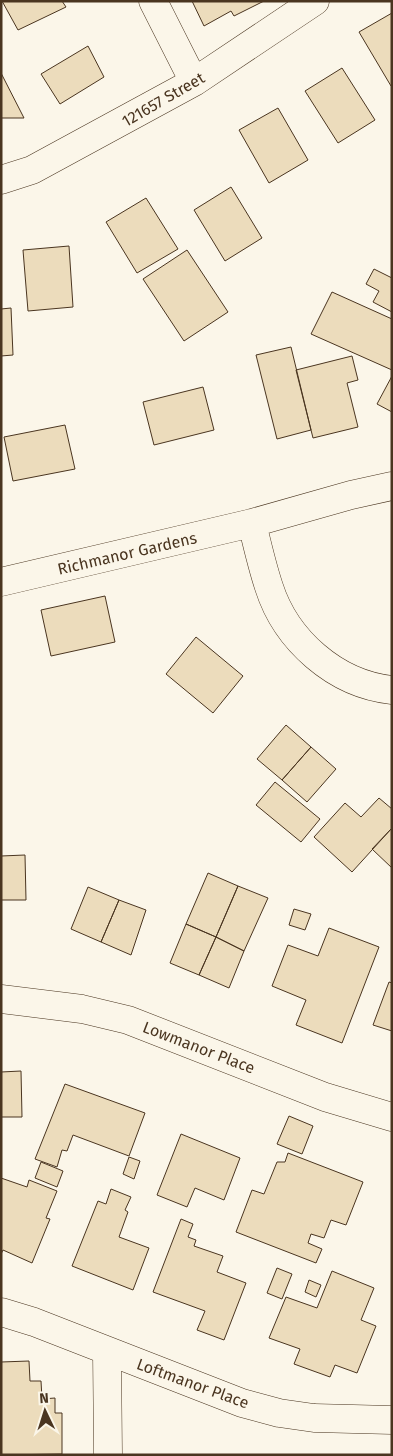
<svg xmlns="http://www.w3.org/2000/svg" width="393" height="1456" viewBox="0 0 393 1456" font-family="'Fira Sans',sans-serif">
<style>
.building{fill:#ecdcbc;stroke:#4a3520}
.lines{fill:none;stroke-linecap:round;stroke-linejoin:round}
.minor-casing{stroke:#4a3520;stroke-width:29}
.minor{stroke:#fbf6e9;stroke-width:28}
.labels{text-anchor:middle;stroke-width:4;stroke-linejoin:round;paint-order:stroke}
.street-label{font-size:16px;fill:#4a3520;stroke:#fbf6e9}
</style>
<rect width="100%" height="100%" fill="#fbf6e9"/>
<path class="building" d="M 2,1 L 62,1 L 66,7 L 18,30 Z
M 192,1 L 264,1 L 234,16 L 231,11 L 204,26 Z
M 392,13 L 392,85 L 391,86 L 359,32 Z
M 88,46 L 104,77 L 60,104 L 41,74 Z
M 342,68 L 375,120 L 338,143 L 305,91 Z
M 1,73 L 24,118 L 1,118 Z
M 278,108 L 308,160 L 269,183 L 239,130 Z
M 231,187 L 262,238 L 225,261 L 194,210 Z
M 146,198 L 178,249 L 137,273 L 106,222 Z
M 69,246 L 73,307 L 28,311 L 23,250 Z
M 187,250 L 228,312 L 184,341 L 143,279 Z
M 374,269 L 392,278 L 392,312 L 373,302 L 379,291 L 366,284 Z
M 332,292 L 392,319 L 392,370 L 311,334 Z
M 11,308 L 13,355 L 1,356 L 1,309 Z
M 291,347 L 311,430 L 277,439 L 256,355 Z
M 352,356 L 358,380 L 347,383 L 358,427 L 313,438 L 296,370 Z
M 392,376 L 392,412 L 377,404 Z
M 203,387 L 214,430 L 154,445 L 143,402 Z
M 65,425 L 75,469 L 13,481 L 4,437 Z
M 105,596 L 115,642 L 51,656 L 41,610 Z
M 196,637 L 243,676 L 213,713 L 166,674 Z
M 286,725 L 311,747 L 282,780 L 257,759 Z
M 311,747 L 336,769 L 307,802 L 282,780 Z
M 275,782 L 320,819 L 301,842 L 256,805 Z
M 379,798 L 392,809 L 392,828 L 352,872 L 314,837 L 345,803 L 361,817 Z
M 392,828 L 392,868 L 372,849 Z
M 25,855 L 26,900 L 1,900 L 1,856 Z
M 208,873 L 238,886 L 216,937 L 186,924 Z
M 238,886 L 268,898 L 244,951 L 216,937 Z
M 88,887 L 119,900 L 101,942 L 71,929 Z
M 119,900 L 146,910 L 131,955 L 101,942 Z
M 294,909 L 311,914 L 305,930 L 289,925 Z
M 186,924 L 216,937 L 199,975 L 170,963 Z
M 329,928 L 379,947 L 342,1043 L 296,1025 L 306,1000 L 272,986 L 288,945 L 318,956 Z
M 216,937 L 244,951 L 229,988 L 199,975 Z
M 389,982 L 392,983 L 392,1031 L 373,1025 Z
M 21,1071 L 22,1117 L 1,1117 L 1,1072 Z
M 65,1084 L 145,1113 L 129,1156 L 73,1135 L 67,1151 L 62,1150 L 57,1167 L 35,1159 Z
M 289,1116 L 313,1126 L 302,1154 L 277,1144 Z
M 181,1134 L 240,1158 L 224,1200 L 195,1188 L 187,1207 L 157,1195 Z
M 288,1153 L 363,1182 L 346,1225 L 331,1220 L 324,1238 L 311,1234 L 308,1243 L 322,1249 L 316,1263 L 236,1232 L 252,1190 L 264,1194 L 277,1162 L 285,1162 Z
M 129,1157 L 140,1161 L 134,1179 L 123,1174 Z
M 41,1162 L 63,1171 L 57,1187 L 35,1178 Z
M 1,1178 L 27,1187 L 29,1180 L 57,1191 L 46,1218 L 50,1219 L 32,1263 L 3,1250 L 1,1254 Z
M 111,1189 L 131,1197 L 125,1210 L 128,1212 L 119,1237 L 149,1248 L 133,1290 L 72,1266 L 98,1201 L 106,1204 Z
M 181,1219 L 193,1224 L 188,1237 L 196,1240 L 194,1246 L 223,1256 L 217,1272 L 246,1283 L 224,1340 L 197,1330 L 205,1311 L 153,1292 Z
M 277,1268 L 292,1274 L 282,1299 L 267,1293 Z
M 332,1271 L 374,1288 L 361,1320 L 376,1326 L 357,1373 L 335,1365 L 330,1377 L 294,1364 L 300,1349 L 269,1338 L 286,1297 L 317,1308 Z
M 309,1280 L 321,1285 L 316,1297 L 305,1292 Z
M 29,1361 L 30,1381 L 41,1381 L 42,1399 L 55,1398 L 55,1413 L 62,1413 L 62,1454 L 1,1455 L 1,1362 Z"/>
<g class="lines">
<g class="minor-casing">
<path id="minor" d="M 153,1 L 194,82
M 1,180 L 32,170 L 194,82 L 315,1
M 252,523 C 257,544 262,566 269,587 C 286,640 335,684 392,690
M 1,582 L 252,523 L 351,495 L 392,486
M 1,999 L 82,1009 L 128,1020 L 325,1097 L 392,1117
M 1,1312 L 34,1322 L 242,1403 L 279,1413 L 314,1418 L 392,1420
M 107,1351 L 108,1455"/>
</g>
<use href="#minor" class="minor"/>
</g>
<g class="labels">
<g class="street-label">
<text transform="translate(163 99) rotate(-30)" y="6">121657 Street</text>
<text transform="translate(127 553) rotate(-13)" y="6">Richmanor Gardens</text>
<text transform="translate(199 1047) rotate(21)" y="6">Lowmanor Place</text>
<text transform="translate(193 1383) rotate(20)" y="6">Loftmanor Place</text>
</g>
</g>
<rect width="393" height="1456" fill="none" stroke="#4a3520" stroke-width="5"/>
<g transform="translate(45 1411) rotate(356)" stroke="#fbf6e9" stroke-width="4" paint-order="stroke">
<path d="M0-4L9 19L0 12L-9 19Z" fill="#4a3520"/>
<text y="-8" font-size="14" font-weight="bold" text-anchor="middle" fill="#4a3520">N</text>
</g>
</svg>
